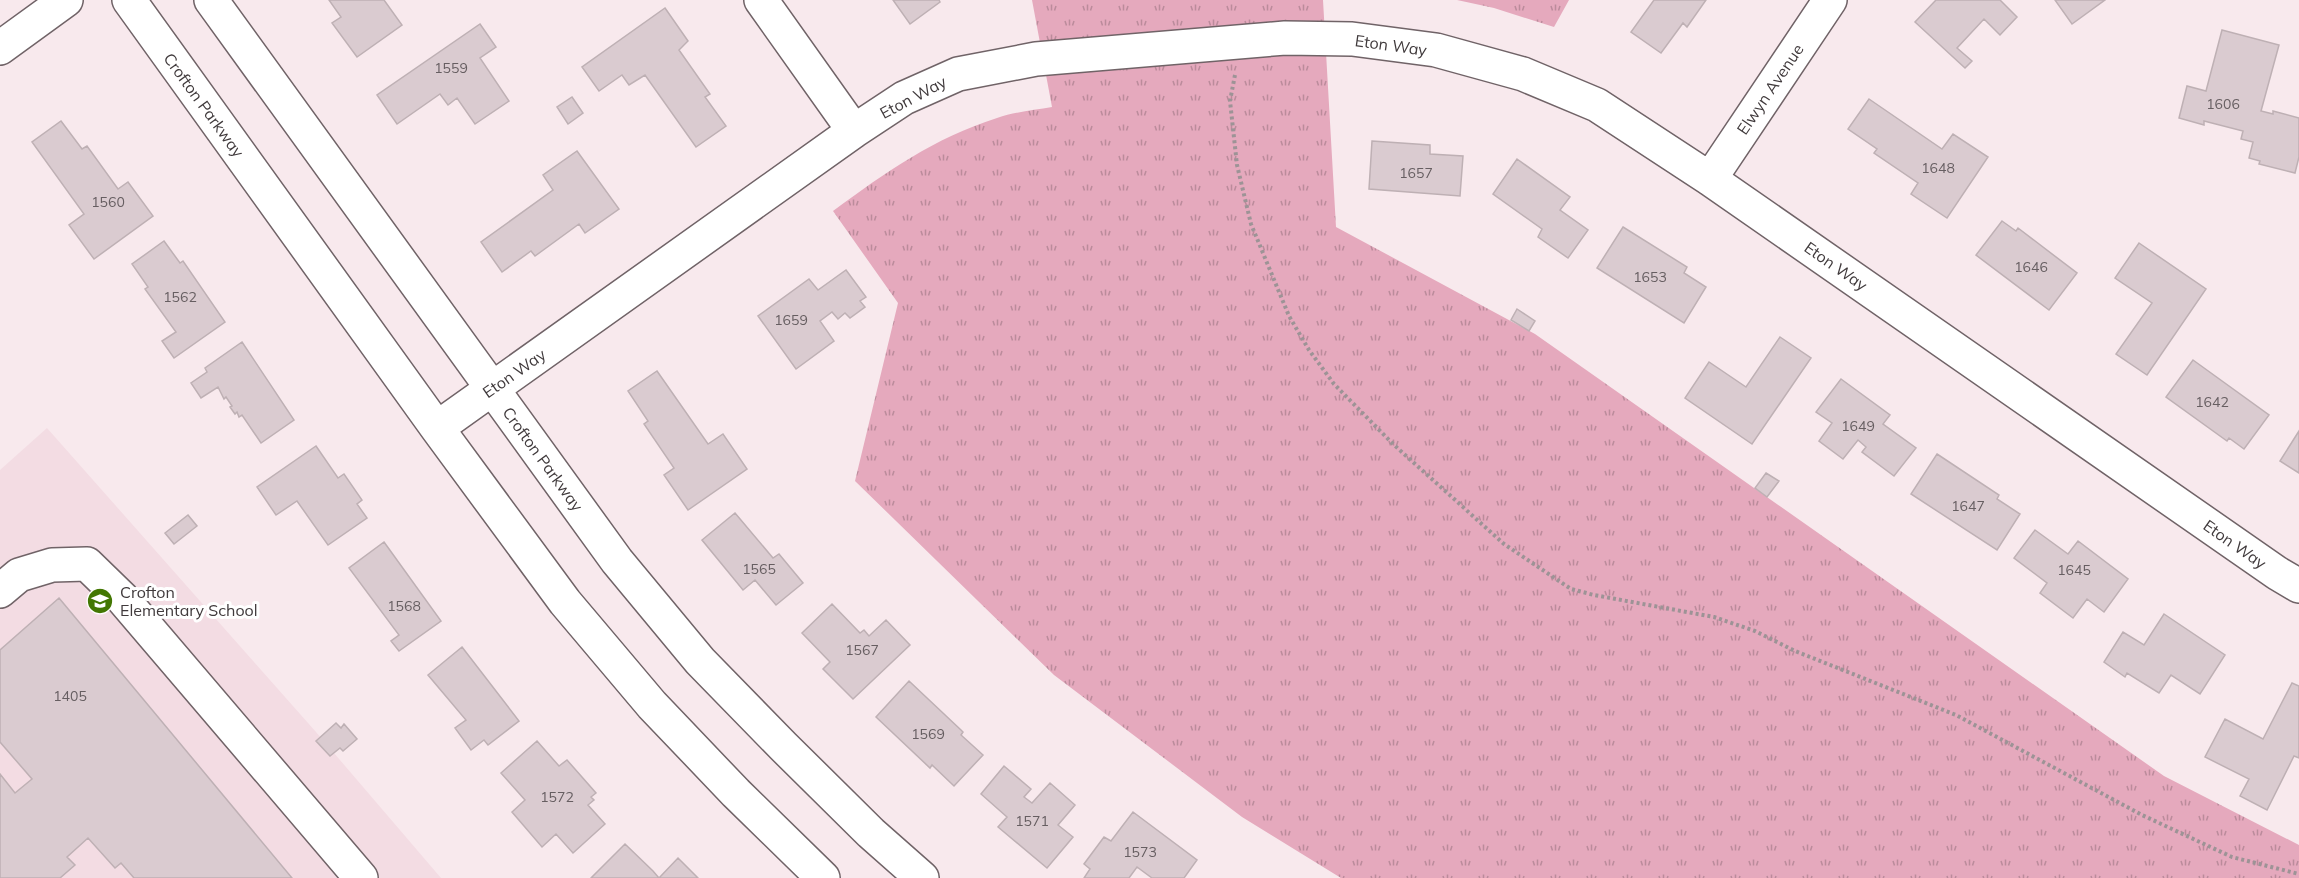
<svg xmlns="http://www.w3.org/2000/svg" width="2299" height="878" viewBox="0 0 2299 878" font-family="Mulish,sans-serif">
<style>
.built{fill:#f3dce3}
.grass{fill:url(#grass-tufts)}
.building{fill:#dacbd0;stroke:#beb0b4;stroke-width:1.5}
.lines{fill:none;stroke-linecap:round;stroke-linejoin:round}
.minor-casing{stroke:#706367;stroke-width:36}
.path{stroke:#9d9396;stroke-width:4;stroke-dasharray:3 3;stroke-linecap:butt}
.minor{stroke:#fff;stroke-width:33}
.labels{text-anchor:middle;stroke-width:6;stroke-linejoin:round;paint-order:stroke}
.number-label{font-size:14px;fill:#665e61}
.street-label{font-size:16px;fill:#403a3c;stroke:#fff}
.poi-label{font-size:16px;fill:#403a3c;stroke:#fff;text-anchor:start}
</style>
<defs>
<pattern id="grass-tufts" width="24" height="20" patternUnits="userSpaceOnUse" patternTransform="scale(1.5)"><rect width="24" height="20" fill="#e5a9bd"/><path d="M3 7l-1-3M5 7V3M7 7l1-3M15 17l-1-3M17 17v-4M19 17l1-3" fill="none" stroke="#bb8b9b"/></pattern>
</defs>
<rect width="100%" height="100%" fill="#f8e9ed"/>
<path class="built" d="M 47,428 L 316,732 L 441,878 L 0,878 L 0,470 Z"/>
<path class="grass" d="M 1032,0 L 1323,0 L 1336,227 L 1535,334 L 2164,776 L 2299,845 L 2299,878 L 1341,878 L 1242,817 L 1054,675 L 855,481 L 898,303 L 833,211 C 886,172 934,138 997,118 C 1015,112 1034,110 1052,107 Z
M 1457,0 L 1569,0 L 1554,27 L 1494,8 Z"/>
<path class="building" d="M 329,0 L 384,0 L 402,25 L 357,57 L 332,23 L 341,17 Z
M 893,0 L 939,0 L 940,2 L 910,24 Z
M 1654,0 L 1706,0 L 1687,27 L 1683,23 L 1661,53 L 1631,32 Z
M 1936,0 L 2000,0 L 2017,17 L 2000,35 L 1984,19 L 1957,48 L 1972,61 L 1965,68 L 1915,22 Z
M 2055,0 L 2105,0 L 2072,24 Z
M 665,8 L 688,41 L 679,50 L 710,94 L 705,97 L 726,126 L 696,147 L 645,75 L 629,85 L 622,75 L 599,91 L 582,67 Z
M 480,24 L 496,47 L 480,58 L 509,101 L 475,124 L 457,98 L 448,105 L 440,94 L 397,124 L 377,95 Z
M 2222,30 L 2279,45 L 2261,111 L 2273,114 L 2273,111 L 2299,118 L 2299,157 L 2295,173 L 2259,164 L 2260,161 L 2249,158 L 2253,142 L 2241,139 L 2243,131 L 2204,121 L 2204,125 L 2179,118 L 2187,86 L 2206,91 Z
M 572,97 L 583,113 L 568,124 L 557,107 Z
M 1869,99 L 1942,149 L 1953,134 L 1988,157 L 1947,218 L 1911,194 L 1918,183 L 1874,153 L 1877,149 L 1848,129 Z
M 61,121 L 82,149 L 87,146 L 118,189 L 128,182 L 153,216 L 94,259 L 69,225 L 84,214 L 32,142 Z
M 1372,141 L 1430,145 L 1430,154 L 1463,156 L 1460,196 L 1369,189 Z
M 577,151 L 619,209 L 585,233 L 579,224 L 535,256 L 531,251 L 502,272 L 481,242 L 553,190 L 543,175 Z
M 1517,159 L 1570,197 L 1560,210 L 1588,230 L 1568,258 L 1538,237 L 1542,229 L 1493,194 Z
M 2002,221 L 2016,231 L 2018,228 L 2077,273 L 2049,310 L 1976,255 Z
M 1623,227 L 1687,267 L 1684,273 L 1706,287 L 1684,323 L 1597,268 Z
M 164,241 L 180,263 L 183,261 L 225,322 L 174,358 L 162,341 L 176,332 L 145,289 L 148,287 L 132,264 Z
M 2139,243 L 2206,289 L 2147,375 L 2116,354 L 2152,303 L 2115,278 Z
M 846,270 L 866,297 L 860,301 L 865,307 L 850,318 L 845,313 L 838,319 L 832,312 L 820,321 L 834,341 L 796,369 L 758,316 L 809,279 L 818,290 Z
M 1517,309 L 1535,321 L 1529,331 L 1511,320 Z
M 1780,337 L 1811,358 L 1752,444 L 1685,398 L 1709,362 L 1746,387 Z
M 242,342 L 294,420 L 261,443 L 242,415 L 239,417 L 237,412 L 235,414 L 230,407 L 232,406 L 226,397 L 224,399 L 218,387 L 201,398 L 191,383 L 207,372 L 205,368 Z
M 2193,360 L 2269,415 L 2244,449 L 2229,438 L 2227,441 L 2166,397 Z
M 657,371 L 708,444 L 723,434 L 747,469 L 688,510 L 664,475 L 674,468 L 644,424 L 648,421 L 628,391 Z
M 1841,379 L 1890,415 L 1883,424 L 1916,448 L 1894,476 L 1862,452 L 1866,447 L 1858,440 L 1843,459 L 1819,441 L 1832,423 L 1816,412 Z
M 2299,431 L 2299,473 L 2280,461 Z
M 316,446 L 338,478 L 344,474 L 362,500 L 357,504 L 367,518 L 328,545 L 297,501 L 276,515 L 257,487 Z
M 1937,454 L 1999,495 L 1997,499 L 2020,514 L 1997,550 L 1911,494 Z
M 1766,473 L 1779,481 L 1767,497 L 1755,488 Z
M 735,513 L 773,558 L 779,554 L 803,583 L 776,605 L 755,580 L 743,590 L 702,540 Z
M 188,515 L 197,526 L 174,544 L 165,533 Z
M 2035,530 L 2068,554 L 2078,541 L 2128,579 L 2104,612 L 2087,599 L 2073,618 L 2040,593 L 2047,583 L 2014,558 Z
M 384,542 L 441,621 L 399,651 L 391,641 L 399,635 L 349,568 Z
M 59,598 L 292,878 L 134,878 L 121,863 L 115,868 L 88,838 L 67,857 L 75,865 L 60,878 L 0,878 L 0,774 L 15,793 L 32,779 L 0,742 L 0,650 Z
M 832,604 L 860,633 L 864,630 L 869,636 L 886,620 L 910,645 L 853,699 L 823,669 L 830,662 L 802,633 Z
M 2164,614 L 2225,655 L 2200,694 L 2171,675 L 2159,693 L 2127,673 L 2125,677 L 2104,662 L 2123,632 L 2144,645 Z
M 462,647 L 519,721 L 488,745 L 484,740 L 471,750 L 455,728 L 466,720 L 428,675 Z
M 909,681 L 961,730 L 963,732 L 961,735 L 983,755 L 954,786 L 932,765 L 930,768 L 876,717 Z
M 2292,683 L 2299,686 L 2299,758 L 2294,756 L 2267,810 L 2240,796 L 2249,779 L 2205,757 L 2225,719 L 2263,739 Z
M 336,723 L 341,728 L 344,724 L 357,739 L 343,751 L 340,748 L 330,756 L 316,741 Z
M 537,741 L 559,766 L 567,760 L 596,793 L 591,797 L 594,800 L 588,805 L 605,824 L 573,853 L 556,834 L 542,847 L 512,812 L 525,800 L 501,773 Z
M 1004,766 L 1031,789 L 1024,797 L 1032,803 L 1050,783 L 1075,805 L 1058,825 L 1073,837 L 1047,868 L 998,827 L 1007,817 L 981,794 Z
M 1133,812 L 1197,860 L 1184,878 L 1152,878 L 1137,867 L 1129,878 L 1084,878 L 1090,869 L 1084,864 L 1104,837 L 1111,841 Z
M 625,844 L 653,871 L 659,878 L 591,878 Z
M 678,858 L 698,878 L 659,878 Z"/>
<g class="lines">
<g class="minor-casing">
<path id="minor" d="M 129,0 L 437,428 L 565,602 L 652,705 L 736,793 L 823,878
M 211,0 L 617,561 L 700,661 L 783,746 L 871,833 L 922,878
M 761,0 L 854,131
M 0,48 L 66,0
M 1710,179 L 1830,0
M 437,428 L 854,131 L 904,98 L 958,74 L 1036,59 L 1285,38 L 1352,39 L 1436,50 L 1523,74 L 1597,105 L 1710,179 L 2277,573 L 2299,586
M 0,591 L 19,575 L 52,565 L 87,564 L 122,598 L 361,878"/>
</g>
<path class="path" d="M 1235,75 L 1230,101 L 1237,165 L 1251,224 L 1289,316 L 1309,350 L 1334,384 L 1393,444 L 1504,544 L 1571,589 L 1594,595 L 1714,617 L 1755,631 L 1795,651 L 1956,715 L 2142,815 L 2232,857 L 2299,874"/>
<use href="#minor" class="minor"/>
</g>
<defs>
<g id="school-disc" transform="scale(1.35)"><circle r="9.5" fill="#437703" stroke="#fff"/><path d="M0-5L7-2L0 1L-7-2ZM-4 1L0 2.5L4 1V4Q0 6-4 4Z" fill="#fff"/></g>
</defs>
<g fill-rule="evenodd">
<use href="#school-disc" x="100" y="601"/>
</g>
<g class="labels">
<g class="number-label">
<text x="451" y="73">1559</text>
<text x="2223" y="109">1606</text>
<text x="1938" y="173">1648</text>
<text x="1416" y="178">1657</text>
<text x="108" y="207">1560</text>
<text x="2031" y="272">1646</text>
<text x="1650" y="282">1653</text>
<text x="180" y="302">1562</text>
<text x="791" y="325">1659</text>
<text x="2212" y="407">1642</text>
<text x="1858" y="431">1649</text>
<text x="1968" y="511">1647</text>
<text x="759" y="574">1565</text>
<text x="2074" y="575">1645</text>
<text x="404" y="611">1568</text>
<text x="862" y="655">1567</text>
<text x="70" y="701">1405</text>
<text x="928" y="739">1569</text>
<text x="557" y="802">1572</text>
<text x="1032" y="826">1571</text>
<text x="1140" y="857">1573</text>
</g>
<g class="street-label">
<text transform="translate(1391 45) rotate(8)" y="6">Eton Way</text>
<text transform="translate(1770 89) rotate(-56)" y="6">Elwyn Avenue</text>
<text transform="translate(913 97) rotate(-28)" y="6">Eton Way</text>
<text transform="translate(204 105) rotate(54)" y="6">Crofton Parkway</text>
<text transform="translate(1836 266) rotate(35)" y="6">Eton Way</text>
<text transform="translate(514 373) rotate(-35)" y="6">Eton Way</text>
<text transform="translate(543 459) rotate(54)" y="6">Crofton Parkway</text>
<text transform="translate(2235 544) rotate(35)" y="6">Eton Way</text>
</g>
<g class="poi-label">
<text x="120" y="598">Crofton<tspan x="120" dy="18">Elementary School</tspan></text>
</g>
</g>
</svg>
